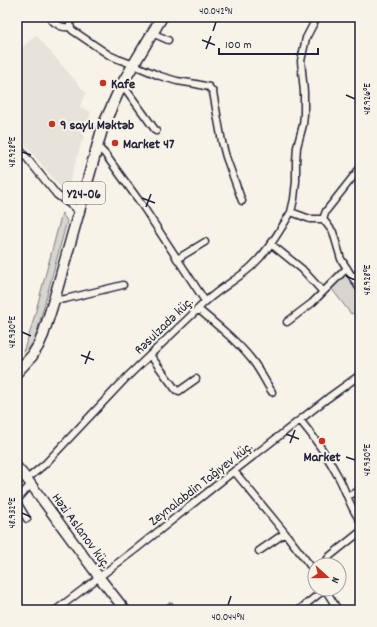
<svg xmlns="http://www.w3.org/2000/svg" width="377" height="627" viewBox="0 0 377 627" font-family="Dekko,sans-serif">
<style>
.built{fill:#e7e3db}
.green{fill:#d8d5cf;stroke:#7d7c85}
.lines{fill:none;stroke-linecap:round;stroke-linejoin:round}
.minor-casing{stroke:#22223b;stroke-width:9}
.secondary-casing{stroke:#22223b;stroke-width:12}
.primary-casing{stroke:#22223b;stroke-width:13}
.minor{stroke:#f7f3e8;stroke-width:6}
.secondary{stroke:#f7f3e8;stroke-width:9}
.primary{stroke:#f7f3e8;stroke-width:10}
.ticks{fill:none;stroke:#22223b;stroke-width:1.5}
.poi-dot{fill:#c8321e;stroke:#f7f3e8;stroke-width:1.5}
.labels{text-anchor:middle;stroke-width:4;stroke-linejoin:round;paint-order:stroke}
.shield{fill:#f7f3e8;stroke:#62616f;stroke-width:1}
.shield-label{font-size:13px;font-weight:bold;fill:#22223b}
.poi-label{font-size:14px;font-weight:bold;fill:#22223b;stroke:#f7f3e8;text-anchor:start}
.street-label{font-size:14px;fill:#22223b;stroke:#f7f3e8}
.neatline{fill:none;stroke:#22223b;stroke-width:1.5}
.ticks-label{font-size:10px;text-anchor:middle;fill:#22223b}
</style>
<rect width="100%" height="100%" fill="#f7f3e8"/>
<filter id="ink" filterUnits="userSpaceOnUse"><feTurbulence type="fractalNoise" baseFrequency=".025" numOctaves="2"/><feDisplacementMap in="SourceGraphic" scale="8" xChannelSelector="R" yChannelSelector="G"/><feConvolveMatrix kernelMatrix="1 2 1 2 8 2 1 2 1" color-interpolation-filters="sRGB"/></filter>
<g filter="url(#ink)">
<path class="built" d="M 36,35 L 86,93 L 80,107 L 91,112 L 66,194 L 17,135 L 17,52 Z"/>
<path class="green" d="M 62,213 L 67,221 L 34,343 L 23,352 L 31,329 Z
M 346,273 L 360,295 L 360,312 L 359,310 L 351,314 L 331,288 Z"/>
<g class="lines">
<g class="minor-casing">
<path id="minor" d="M 72,17 C 70,22 69,25 72,30 L 109,55 L 118,59 L 134,65 L 160,76 L 177,81 L 196,84 L 209,87 L 213,92 L 222,142 L 226,157 L 242,201
M 51,20 C 58,25 61,28 70,27
M 152,33 L 168,40
M 122,84 L 156,131
M 17,146 L 57,195 L 64,200 L 79,211
M 97,146 L 105,154 L 140,202 L 205,301
M 291,212 L 294,199 L 296,181 L 296,162 L 297,147 L 303,125 L 304,114 L 304,92 L 301,61 L 306,38 L 317,17
M 323,219 L 333,232 L 341,259 L 360,289
M 271,244 L 302,269 L 323,292
M 177,259 L 205,242
M 353,278 L 360,272
M 54,300 L 65,299 L 123,285
M 198,309 C 217,325 237,341 252,360 C 260,370 265,381 272,392
M 287,322 L 312,303 L 347,268
M 150,355 L 176,390 L 179,391 L 196,379
M 300,420 C 315,438 328,457 339,478 C 346,491 350,508 360,520
M 234,471 L 285,533 L 315,572
M 27,479 L 45,464 L 127,377 L 198,309 C 213,292 234,282 251,267 C 268,251 279,232 291,212 L 310,219 L 323,219 L 326,211 L 360,168
M 347,496 L 360,491
M 27,519 L 18,504 L 18,499 L 31,484
M 259,551 L 285,533
M 323,565 L 330,556 L 360,532
M 325,589 L 338,610
M 56,610 L 136,549 L 234,471 L 328,398 L 360,375
M 166,610 L 170,607
M 299,610 L 325,589"/>
</g>
<g class="secondary-casing">
<path id="secondary" d="M 17,467 L 27,479 L 99,577 L 125,610"/>
</g>
<g class="primary-casing">
<path id="primary" d="M 17,372 L 32,356 L 38,346 L 43,335 L 54,300 L 103,126 L 122,84 L 162,17"/>
</g>
<use href="#minor" class="minor"/>
<use href="#secondary" class="secondary"/>
<use href="#primary" class="primary"/>
</g>
</g>
<path class="ticks" d="M 213,31 L 216,22M 202,40 L 215,45M 206,49 L 211,36M 346,95 L 355,99M 22,152 L 31,155M 142,198 L 155,203M 146,207 L 151,194M 346,276 L 355,280M 22,332 L 31,336M 81,355 L 94,360M 85,364 L 90,351M 286,434 L 299,439M 290,443 L 295,430M 346,457 L 355,460M 22,513 L 31,517M 228,605 L 231,596"/>
<g class="poi-dot">
<circle cx="103" cy="83" r="4"/>
<circle cx="52" cy="124" r="4"/>
<circle cx="115" cy="143" r="4"/>
<circle cx="322" cy="441" r="4"/>
</g>
<g class="labels">
<rect class="shield" x="63" y="182" width="42" height="22" rx="3"/>
<g class="shield-label">
<text x="84" y="198">Y24-06</text>
</g>
<g class="poi-label">
<text x="111" y="88">Kafe</text>
<text x="60" y="129">9 saylı Məktəb</text>
<text x="123" y="148">Market 47</text>
<text x="322" y="461" text-anchor="middle">Market</text>
</g>
<g class="street-label">
<text transform="translate(163 325) rotate(-44)" y="5">Rəsulzadə küç.</text>
<text transform="translate(200 483) rotate(-38)" y="5">Zeynalabdin Tağıyev küç.</text>
<text transform="translate(82 530) rotate(54)" y="5">Həzi Aslanov küç.</text>
</g>
</g>
<rect width="377" height="627" fill="none" stroke="#f7f3e8" stroke-width="44"/>
<g transform="translate(327 577) rotate(111)"><circle r="19" fill="#f7f3e8" stroke="#a29fa3"/>
<path d="M0-3L7 15L0 10L-7 15Z" fill="#c8321e"/>
<text y="-6" font-size="11" font-weight="bold" text-anchor="middle" fill="#22223b">N</text>
</g>
<path d="M219 48v6h99v-6" fill="none" stroke="#22223b" stroke-width="2"/>
<text x="225" y="48" font-size="12" fill="#22223b" stroke="#f7f3e8" stroke-width="3" paint-order="stroke">100 m</text>
<rect x="22" y="22" width="333" height="583" class="neatline"/>
<g class="ticks-label">
<text x="216" y="14">40.042°N</text>
<text transform="translate(366 99) rotate(-90)" y="4">48.926°E</text>
<text transform="translate(11 152) rotate(-90)" y="4">48.928°E</text>
<text transform="translate(366 280) rotate(-90)" y="4">48.928°E</text>
<text transform="translate(11 332) rotate(-90)" y="4">48.930°E</text>
<text transform="translate(366 460) rotate(-90)" y="4">48.930°E</text>
<text transform="translate(11 513) rotate(-90)" y="4">48.932°E</text>
<text x="228" y="620">40.044°N</text>
</g>
</svg>
